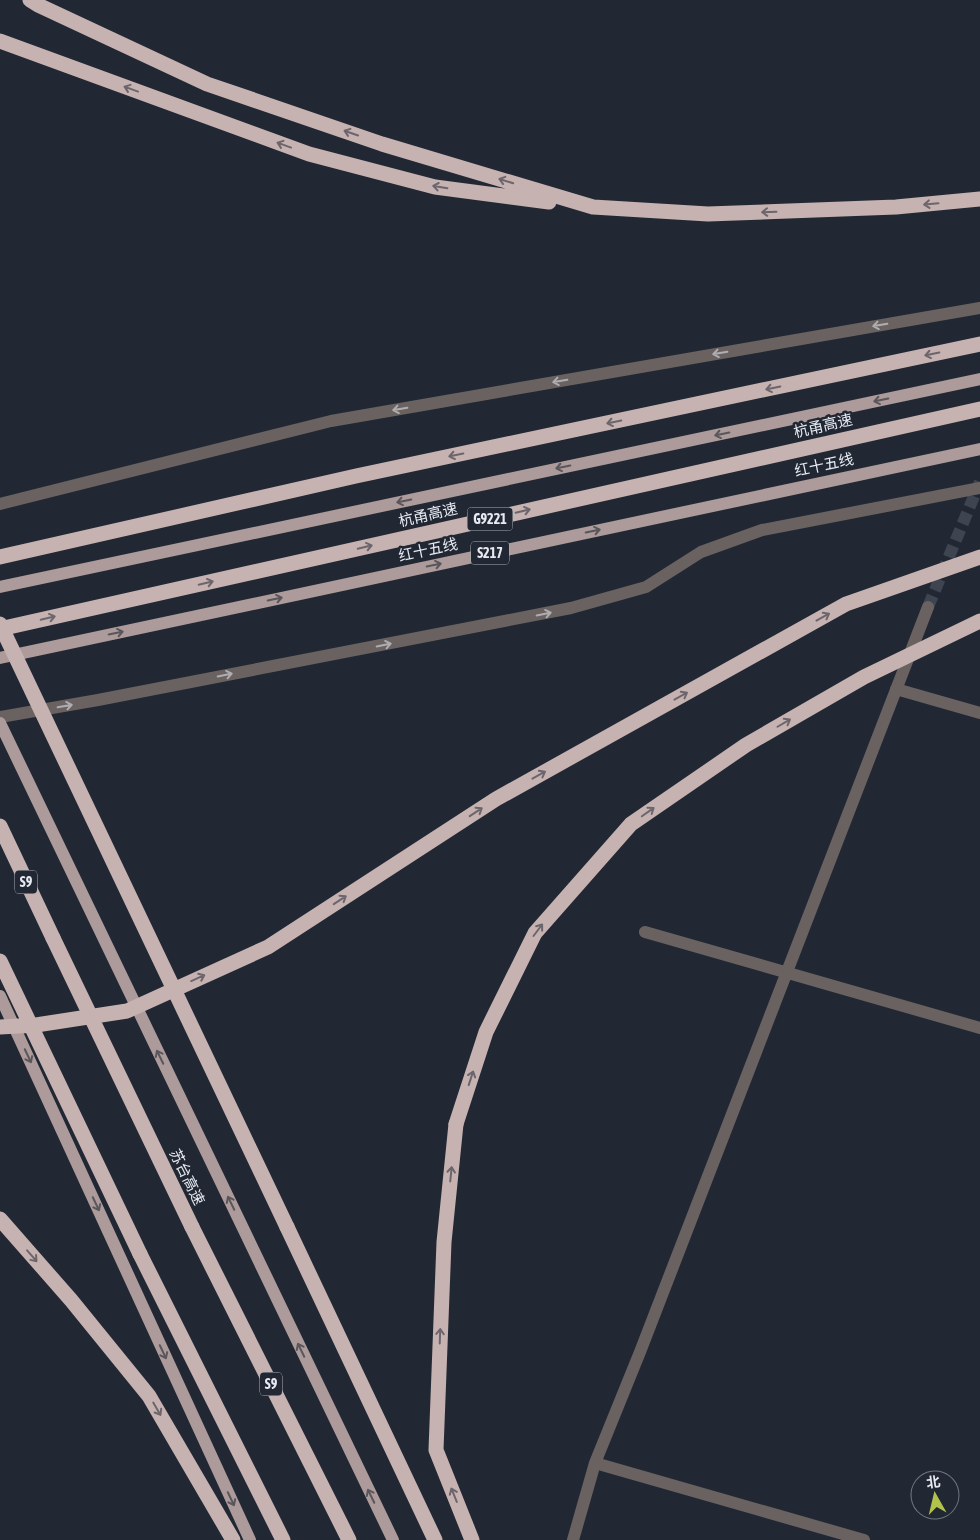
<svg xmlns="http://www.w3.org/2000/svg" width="980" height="1540" viewBox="0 0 980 1540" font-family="'Asap Condensed','Noto Sans SC',sans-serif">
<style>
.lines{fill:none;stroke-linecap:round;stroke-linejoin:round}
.minor-tunnel{stroke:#3f4550;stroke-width:12;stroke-dasharray:12 6;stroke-linecap:butt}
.minor{stroke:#6a6261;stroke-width:12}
.major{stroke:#ac9b9a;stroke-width:12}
.highway{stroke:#c6b2b1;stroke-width:15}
.highway-bridge{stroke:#c6b2b1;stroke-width:15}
.oneway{stroke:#6c666c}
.oneway2{stroke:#aeadb1}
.oneway3{stroke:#59565c}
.labels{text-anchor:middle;stroke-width:5;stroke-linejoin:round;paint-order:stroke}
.shield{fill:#222833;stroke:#abb0b9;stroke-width:1}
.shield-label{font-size:14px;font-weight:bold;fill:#e6eaf2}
.street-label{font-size:15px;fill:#e6eaf2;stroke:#222833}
</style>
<rect width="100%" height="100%" fill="#222833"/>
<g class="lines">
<path class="minor-tunnel" d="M 928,607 L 980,482"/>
<path class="minor" d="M 0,504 L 331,421 L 980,308
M 896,689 L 980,713
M 0,717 L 98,700 L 571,608 L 646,587 L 701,552 L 762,530 L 980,488
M 645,932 L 980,1028
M 595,1463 L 864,1540
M 573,1540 L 595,1463 L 640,1352 L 928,607"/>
<path class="major" d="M 0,587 L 980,379
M 0,658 L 980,449
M 0,723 L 393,1540
M 0,996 L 250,1540"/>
<path class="highway" d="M 30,0 L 38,5 L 207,84 L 382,144 L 593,207 L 708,214 L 896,207 L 980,199
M 0,41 L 309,154 L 435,187 L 549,202
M 0,557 L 356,476 L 980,344
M 0,826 L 53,938
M 456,1124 L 444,1242 L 436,1450 L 472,1540
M 0,1219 L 71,1300 L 149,1396 L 233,1540
M 192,1227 L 349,1540
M 287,1227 L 435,1540
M 140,1254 L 283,1540"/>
<path class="highway-bridge" d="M 0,624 L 287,1227
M 0,629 L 980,409
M 53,938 L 192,1227
M 0,961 L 140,1254
M 0,1027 L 36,1025 L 127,1011 L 268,947 L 496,799 L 846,604 L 980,557
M 456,1124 L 486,1032 L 535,933 L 631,824 L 746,745 L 864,677 L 980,621"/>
</g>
<defs><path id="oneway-shaft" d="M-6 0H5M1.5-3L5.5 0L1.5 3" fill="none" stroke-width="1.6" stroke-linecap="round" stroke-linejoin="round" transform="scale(1.25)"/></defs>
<g class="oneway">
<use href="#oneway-shaft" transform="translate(131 89) rotate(-160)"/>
<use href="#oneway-shaft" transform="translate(351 133) rotate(-161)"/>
<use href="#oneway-shaft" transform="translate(284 145) rotate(-160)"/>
<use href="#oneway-shaft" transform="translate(506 181) rotate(-163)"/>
<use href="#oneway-shaft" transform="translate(440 187) rotate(-171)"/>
<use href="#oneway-shaft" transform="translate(931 204) rotate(175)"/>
<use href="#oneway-shaft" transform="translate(769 212) rotate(178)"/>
<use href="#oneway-shaft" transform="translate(932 354) rotate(168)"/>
<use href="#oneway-shaft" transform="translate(773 388) rotate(168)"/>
<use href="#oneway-shaft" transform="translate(614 422) rotate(168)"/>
<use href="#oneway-shaft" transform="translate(456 455) rotate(168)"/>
<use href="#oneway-shaft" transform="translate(523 511) rotate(-13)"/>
<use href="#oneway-shaft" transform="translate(365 547) rotate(-13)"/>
<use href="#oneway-shaft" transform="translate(206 583) rotate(-13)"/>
<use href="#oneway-shaft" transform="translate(823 617) rotate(-29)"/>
<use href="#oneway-shaft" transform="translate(48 618) rotate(-13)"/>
<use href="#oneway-shaft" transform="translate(681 696) rotate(-29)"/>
<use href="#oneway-shaft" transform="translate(784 723) rotate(-30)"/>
<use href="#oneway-shaft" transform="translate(539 775) rotate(-29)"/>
<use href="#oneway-shaft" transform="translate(476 812) rotate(-33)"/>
<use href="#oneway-shaft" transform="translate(648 812) rotate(-35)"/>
<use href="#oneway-shaft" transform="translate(340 900) rotate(-33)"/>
<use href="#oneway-shaft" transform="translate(538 930) rotate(-53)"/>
<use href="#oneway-shaft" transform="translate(198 978) rotate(-24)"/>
<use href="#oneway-shaft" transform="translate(471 1078) rotate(-72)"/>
<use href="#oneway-shaft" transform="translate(451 1174) rotate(-84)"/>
<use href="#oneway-shaft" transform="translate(32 1256) rotate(49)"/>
<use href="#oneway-shaft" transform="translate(440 1336) rotate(-88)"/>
<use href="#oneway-shaft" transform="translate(157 1409) rotate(60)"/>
<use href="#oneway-shaft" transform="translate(454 1495) rotate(-112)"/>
</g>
<g class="oneway2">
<use href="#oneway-shaft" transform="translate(880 325) rotate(170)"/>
<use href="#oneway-shaft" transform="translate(720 353) rotate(170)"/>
<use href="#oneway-shaft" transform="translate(560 381) rotate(170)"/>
<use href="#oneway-shaft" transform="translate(400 409) rotate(170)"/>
<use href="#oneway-shaft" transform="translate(544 614) rotate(-11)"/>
<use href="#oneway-shaft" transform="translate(384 645) rotate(-11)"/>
<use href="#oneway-shaft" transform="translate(225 675) rotate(-11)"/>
<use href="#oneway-shaft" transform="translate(65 706) rotate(-10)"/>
</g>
<g class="oneway3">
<use href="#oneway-shaft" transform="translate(881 400) rotate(168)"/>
<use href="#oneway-shaft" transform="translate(722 434) rotate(168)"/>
<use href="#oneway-shaft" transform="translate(563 467) rotate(168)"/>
<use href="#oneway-shaft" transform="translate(404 501) rotate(168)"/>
<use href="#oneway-shaft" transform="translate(593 531) rotate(-12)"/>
<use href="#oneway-shaft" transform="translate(434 565) rotate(-12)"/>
<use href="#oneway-shaft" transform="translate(275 599) rotate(-12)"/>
<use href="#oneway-shaft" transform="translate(116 633) rotate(-12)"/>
<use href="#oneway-shaft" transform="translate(28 1056) rotate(65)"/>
<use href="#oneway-shaft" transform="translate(160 1057) rotate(-116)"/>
<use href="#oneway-shaft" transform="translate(231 1203) rotate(-116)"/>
<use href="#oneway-shaft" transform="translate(96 1204) rotate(65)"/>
<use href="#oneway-shaft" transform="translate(301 1350) rotate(-116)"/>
<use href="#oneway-shaft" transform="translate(163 1352) rotate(65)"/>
<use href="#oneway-shaft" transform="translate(371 1496) rotate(-116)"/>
<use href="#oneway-shaft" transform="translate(231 1499) rotate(65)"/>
</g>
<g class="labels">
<g class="shield">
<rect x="467.5" y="507.5" width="45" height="23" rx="4"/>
<rect x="471" y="541.5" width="38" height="23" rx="4"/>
<rect x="15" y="870.5" width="22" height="23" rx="4"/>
<rect x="260" y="1372.5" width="22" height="23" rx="4"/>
</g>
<g class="shield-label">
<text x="490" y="524">G9221</text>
<text x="490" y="558">S217</text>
<text x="26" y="887">S9</text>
<text x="271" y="1389">S9</text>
</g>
<g class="street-label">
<text transform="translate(823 426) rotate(-13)" y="5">杭甬高速</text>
<text transform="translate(824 465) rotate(-12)" y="5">红十五线</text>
<text transform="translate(428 515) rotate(-13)" y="5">杭甬高速</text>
<text transform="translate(428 550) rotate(-12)" y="5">红十五线</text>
<text transform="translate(187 1177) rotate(64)" y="5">苏台高速</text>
</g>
</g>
<g transform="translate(935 1495) rotate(352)"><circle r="24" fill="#222833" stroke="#70767f"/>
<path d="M0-4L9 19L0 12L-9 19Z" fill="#b2c34b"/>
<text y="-8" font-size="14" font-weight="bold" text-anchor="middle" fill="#e6eaf2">北</text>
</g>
</svg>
